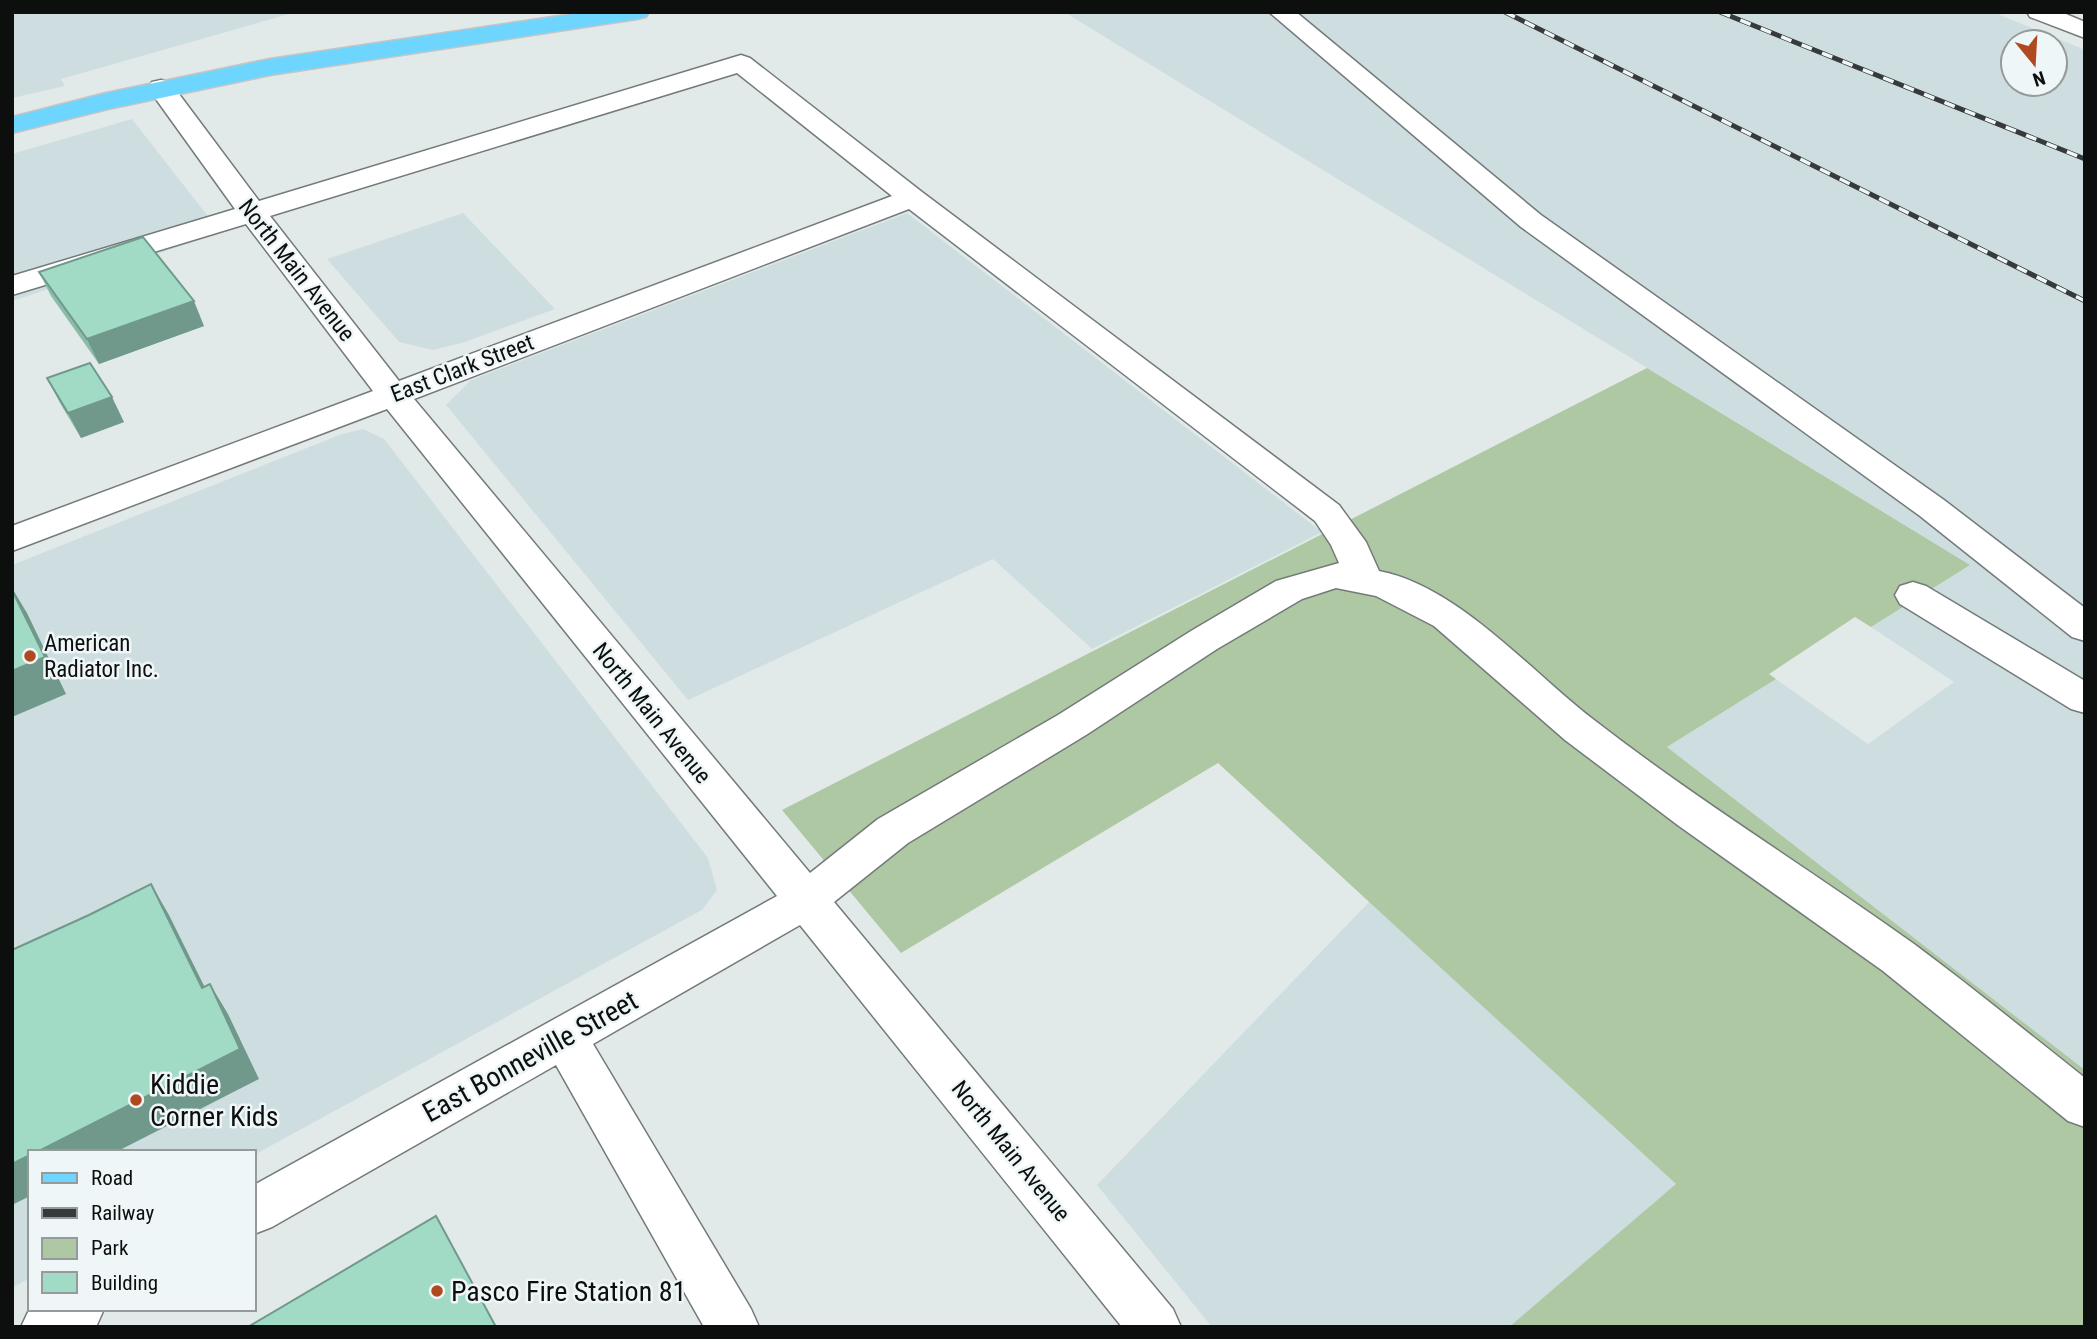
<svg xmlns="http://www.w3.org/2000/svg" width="2097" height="1339" viewBox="0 0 2097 1339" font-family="'Roboto Condensed',sans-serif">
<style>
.built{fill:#cedee0;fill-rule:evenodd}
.green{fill:#adc8a3}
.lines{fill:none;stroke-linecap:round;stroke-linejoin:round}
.minor-casing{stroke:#747a7a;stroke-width:3}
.major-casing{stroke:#c5c5c5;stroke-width:3}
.minor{fill:#fff;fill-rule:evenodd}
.major{fill:#6dd5fe;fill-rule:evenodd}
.rail-casing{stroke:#373a3a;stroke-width:5}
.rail{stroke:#eff6f7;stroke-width:3.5;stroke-dasharray:11;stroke-linecap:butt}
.wall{fill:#8abcaa}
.shaded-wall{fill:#71998b}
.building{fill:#a1dbc6;stroke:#71998b;stroke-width:2}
.poi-dot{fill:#af491f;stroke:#eff6f7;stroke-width:2.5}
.labels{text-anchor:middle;stroke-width:5;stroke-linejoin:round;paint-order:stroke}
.street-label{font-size:23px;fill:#0d0f0f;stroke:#eff6f7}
.poi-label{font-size:23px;fill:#0d0f0f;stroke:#eff6f7;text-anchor:start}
.near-street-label{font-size:28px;fill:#0d0f0f;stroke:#eff6f7}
.near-poi-label{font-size:28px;fill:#0d0f0f;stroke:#eff6f7;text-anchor:start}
</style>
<rect width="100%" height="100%" fill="#e2e9e9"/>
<path class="built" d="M 12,12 L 296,12 L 61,79 L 65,86 L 12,98 Z
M 1064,12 L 1993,12 L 2085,50 L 2085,1070 L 1667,747 L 1776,679 L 1868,744 L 1954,682 L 1871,627 L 1970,565 ZM 2013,42 L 2055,42 L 2055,84 L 2013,84 Z
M 132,119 L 221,233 L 12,301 L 12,154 Z
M 463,213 L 555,309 L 465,342 L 433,350 L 399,342 L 327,259 Z
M 907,213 L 1322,532 L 1092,649 L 993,559 L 688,700 L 446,405 L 471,380 Z
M 363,429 L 384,439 L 708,858 L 717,890 L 702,910 L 254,1155 L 254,1152 L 30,1152 L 30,1278 L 12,1288 L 12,565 L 342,434 Z
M 1370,901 L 1677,1185 L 1509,1327 L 1212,1327 L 1097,1185 Z"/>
<path class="green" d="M 1647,368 L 1970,565 L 1871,627 L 1855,617 L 1769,674 L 1776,679 L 1667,747 L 2085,1070 L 2085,1327 L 1509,1327 L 1676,1184 L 1218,763 L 901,953 L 782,810 Z"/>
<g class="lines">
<g class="minor-casing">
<path id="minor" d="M 1269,12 L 1296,12 L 1541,215 L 1944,500 L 2085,608 L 2085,641 L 2072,637 L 1920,516 L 1521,227 Z
M 2027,12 L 2061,12 L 2085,22 L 2085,38 L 2030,17 Z
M 741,55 L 750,58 L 922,192 L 1339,505 L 1366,542 L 1379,571 C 1458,586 1531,672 1594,720 C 1697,800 1808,868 1914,944 C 1972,987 2028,1033 2085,1078 L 2085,1127 L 2068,1121 L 1883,971 L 1679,826 L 1565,740 L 1434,626 L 1376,596 L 1336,588 L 1302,599 L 1217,649 L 1086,735 L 908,843 L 834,902 L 1173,1309 L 1181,1327 L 1122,1327 L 800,925 L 593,1044 L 751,1309 L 759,1327 L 704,1327 L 556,1065 L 272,1227 L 254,1234 L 254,1185 L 777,896 L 387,409 L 12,551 L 12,526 L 373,391 L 246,224 L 12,295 L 12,276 L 235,209 L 148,88 L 152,82 L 161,80 L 170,82 L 259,201 ZM 737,73 L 892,196 L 399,381 L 270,216 ZM 909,209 L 1315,521 L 1331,545 L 1339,563 L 1276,581 L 1191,631 L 1058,715 L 878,819 L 810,873 L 414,399 Z
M 1913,582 L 1926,586 L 2085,681 L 2085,713 L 2071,709 L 1900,604 L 1895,595 L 1900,586 Z
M 30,1308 L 30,1309 L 104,1309 L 96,1327 L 21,1327 Z"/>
</g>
<g class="major-casing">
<path id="major" d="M 586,12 L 649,12 L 646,17 L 637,19 L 270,75 L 108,109 L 12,133 L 12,117 L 106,93 L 270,59 Z"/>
</g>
<use href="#minor" class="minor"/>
<use href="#major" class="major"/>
<g class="rail-casing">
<path id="rail" d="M 1505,12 L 2085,301
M 1720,12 L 2085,159"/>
</g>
<use href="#rail" class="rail"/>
</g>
<path class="wall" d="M 39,272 L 204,326 L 99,364 L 51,296 Z
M 47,378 L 124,422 L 81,438 L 60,403 Z"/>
<path class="shaded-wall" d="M 194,301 L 204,326 L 99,364 L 87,339 Z
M 112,397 L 124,422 L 81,438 L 68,413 Z
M 12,588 L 27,613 L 66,694 L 12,717 Z
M 151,884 L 169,915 L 220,1018 L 202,988 Z
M 210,984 L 228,1014 L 259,1079 L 116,1152 L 37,1152 Z
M 30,1155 L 30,1196 L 12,1205 L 12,1164 Z"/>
<path class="building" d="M 143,237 L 194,301 L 87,339 L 39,272 Z
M 90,363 L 112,397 L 68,413 L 47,378 Z
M 12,590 L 45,657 L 12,671 Z
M 151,884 L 202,988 L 210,984 L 240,1049 L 37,1152 L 30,1152 L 30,1155 L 12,1164 L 12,950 L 89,915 Z
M 436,1216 L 496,1327 L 248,1327 Z"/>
<g class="poi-dot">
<circle cx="30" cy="656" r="7"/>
<circle cx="136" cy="1100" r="7"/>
<circle cx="437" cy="1291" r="7"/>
</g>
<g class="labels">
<g class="street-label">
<text transform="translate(297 270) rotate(52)" y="8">North Main Avenue</text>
<text transform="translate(462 368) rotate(-21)" y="8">East Clark Street</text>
<text transform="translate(652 713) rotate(51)" y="8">North Main Avenue</text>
<text transform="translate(1011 1151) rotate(51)" y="8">North Main Avenue</text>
</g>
<g class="poi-label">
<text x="44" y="651">American<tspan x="44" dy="26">Radiator Inc.</tspan></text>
</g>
<g class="near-street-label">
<text transform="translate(530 1056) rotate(-29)" y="10">East Bonneville Street</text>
</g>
<g class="near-poi-label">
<text x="150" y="1094">Kiddie<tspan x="150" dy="32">Corner Kids</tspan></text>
<text x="451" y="1301">Pasco Fire Station 81</text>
</g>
</g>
<rect width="2097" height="1339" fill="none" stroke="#0d0f0f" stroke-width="28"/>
<rect x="28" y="1150" width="228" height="161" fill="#eff6f7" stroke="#959a9a" stroke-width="2"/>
<rect x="42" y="1173" width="35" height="10" fill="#6dd5fe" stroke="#959a9a" stroke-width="2"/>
<text x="91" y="1185" font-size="21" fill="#0d0f0f">Road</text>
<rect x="42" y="1208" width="35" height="10" fill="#373a3a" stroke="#959a9a" stroke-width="2"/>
<text x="91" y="1220" font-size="21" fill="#0d0f0f">Railway</text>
<rect x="42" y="1238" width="35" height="21" fill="#adc8a3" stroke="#959a9a" stroke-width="2"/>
<text x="91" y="1255" font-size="21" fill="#0d0f0f">Park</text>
<rect x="42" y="1272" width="35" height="21" fill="#a1dbc6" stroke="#959a9a" stroke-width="2"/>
<text x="91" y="1290" font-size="21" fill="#0d0f0f">Building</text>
<g transform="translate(2034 63) rotate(162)"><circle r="33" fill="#eff6f7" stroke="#959a9a" stroke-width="2"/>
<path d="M0-5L12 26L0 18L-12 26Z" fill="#af491f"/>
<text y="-10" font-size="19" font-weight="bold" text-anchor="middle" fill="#0d0f0f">N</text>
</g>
</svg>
